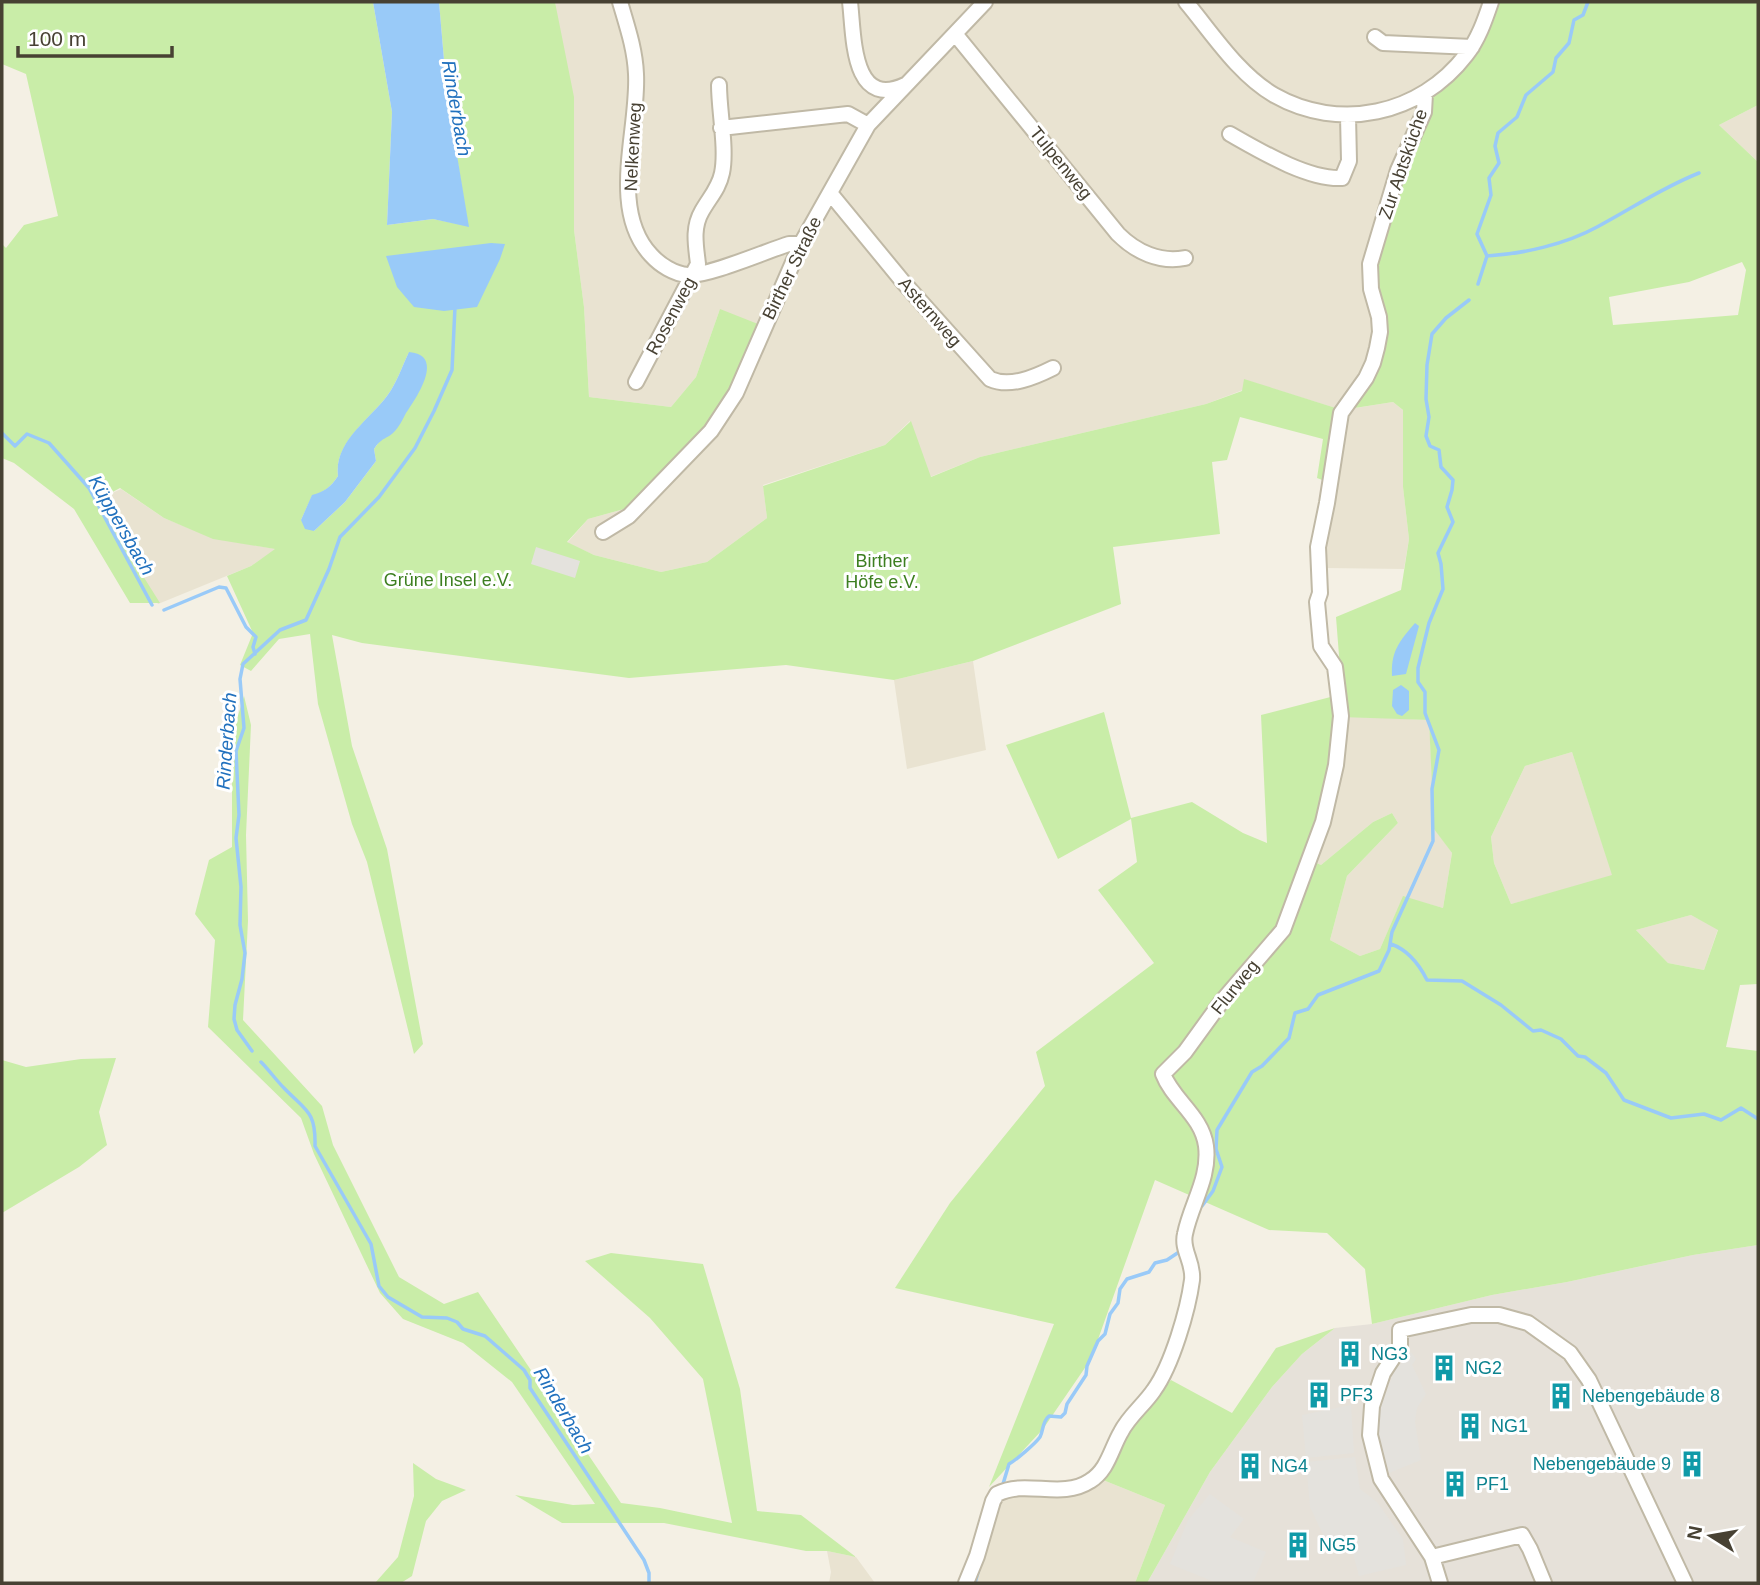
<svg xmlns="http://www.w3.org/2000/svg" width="1760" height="1585" viewBox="0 0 1760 1585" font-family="Arial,sans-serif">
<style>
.residential{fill:#e9e3d1}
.industrial{fill:#e6e1d9}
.green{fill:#c9eda8;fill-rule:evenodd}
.parking{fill:#e4e2dd}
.water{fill:#99caf8}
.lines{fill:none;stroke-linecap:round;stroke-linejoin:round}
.stream{stroke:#99caf8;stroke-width:3.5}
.minor-casing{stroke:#c0b9a6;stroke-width:18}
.minor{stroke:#fff;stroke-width:14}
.labels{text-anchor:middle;stroke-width:6;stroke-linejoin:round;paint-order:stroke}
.street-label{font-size:18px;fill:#474133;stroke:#fff}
.park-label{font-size:18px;fill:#3d7f20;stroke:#fff}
.culture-label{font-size:18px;fill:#0d838f;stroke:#fff;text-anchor:start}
.water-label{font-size:19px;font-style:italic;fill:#2171be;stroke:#fff}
</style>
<rect width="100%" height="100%" fill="#f4f0e4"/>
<path class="residential" d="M 555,2 L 1497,2 L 1476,56 L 1433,97 L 1373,368 L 1343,410 L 1393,402 L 1403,410 L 1403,487 L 1409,539 L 1404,569 L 1326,568 L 1319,546 L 1342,410 L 1245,380 L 1243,390 L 1206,404 L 980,457 L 930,477 L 910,421 L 885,445 L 763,485 L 767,518 L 707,562 L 661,572 L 594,555 L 567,543 L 588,519 L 624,509 L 694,439 L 720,309 L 696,377 L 671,407 L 589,397 L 584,307 L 574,230 Z
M 1758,105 L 1758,162 L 1719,125 Z
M 121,489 L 164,518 L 213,538 L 276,549 L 251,566 L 158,604 L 95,501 Z
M 973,661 L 986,750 L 907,769 L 894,680 Z
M 1341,716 L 1429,720 L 1435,829 L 1452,853 L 1443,908 L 1403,897 L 1380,949 L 1360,956 L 1330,940 L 1347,876 L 1398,823 L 1392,813 L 1373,822 L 1321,865 L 1312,861 Z
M 1572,752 L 1613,876 L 1511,904 L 1494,863 L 1491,837 L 1525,766 Z
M 1691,915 L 1718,929 L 1704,970 L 1668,963 L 1636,930 Z
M 1103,1480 L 1165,1505 L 1135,1583 L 971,1583 L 996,1501 L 1011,1495 L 1084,1490 Z
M 827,1551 L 856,1557 L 875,1583 L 829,1583 L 831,1572 Z"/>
<path class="industrial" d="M 1758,1245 L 1758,1583 L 1147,1583 L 1210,1472 L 1272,1387 L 1302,1354 L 1335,1328 L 1372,1324 L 1492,1295 L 1567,1282 L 1693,1255 Z"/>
<path class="green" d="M 2,2 L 373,2 L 392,112 L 387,225 L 433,219 L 468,226 L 447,95 L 439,2 L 555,2 L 574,97 L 574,230 L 584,307 L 589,397 L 671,407 L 696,377 L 720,309 L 758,324 L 720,410 L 694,439 L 624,509 L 588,519 L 567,542 L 594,555 L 661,572 L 707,562 L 767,518 L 763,486 L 885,445 L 911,421 L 931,477 L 980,457 L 1206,404 L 1242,391 L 1244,379 L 1342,410 L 1373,368 L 1375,258 L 1433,97 L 1476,56 L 1497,2 L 1758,2 L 1758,105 L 1719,125 L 1758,162 L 1758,984 L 1740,985 L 1726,1047 L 1758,1051 L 1758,1245 L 1693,1255 L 1567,1282 L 1492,1295 L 1372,1324 L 1365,1269 L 1327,1233 L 1269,1230 L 1155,1180 L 1091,1359 L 1043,1429 L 989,1487 L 1054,1324 L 895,1288 L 950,1203 L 1045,1086 L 1036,1052 L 1154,963 L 1098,890 L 1137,862 L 1131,819 L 1058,859 L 1006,745 L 1104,712 L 1131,818 L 1192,802 L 1243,833 L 1267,843 L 1261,715 L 1342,694 L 1336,617 L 1401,590 L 1409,539 L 1403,487 L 1403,410 L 1393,402 L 1342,410 L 1325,481 L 1317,478 L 1323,439 L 1240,417 L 1227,460 L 1212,462 L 1220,534 L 1113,547 L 1121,604 L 973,661 L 894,680 L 786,665 L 629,678 L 362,643 L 332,635 L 352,746 L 387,849 L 423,1044 L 414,1054 L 367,862 L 352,824 L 318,704 L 310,634 L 279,639 L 251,671 L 240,665 L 253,633 L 227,576 L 251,566 L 275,549 L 213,539 L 164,518 L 120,488 L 96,501 L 160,603 L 130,603 L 74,509 L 14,463 L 2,458 L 2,244 L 6,248 L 24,225 L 58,216 L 26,74 L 2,64 ZM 1742,262 L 1746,270 L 1738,315 L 1613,325 L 1609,297 L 1689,282 ZM 409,352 L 381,439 L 374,449 L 376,461 L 345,502 L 314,531 L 301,520 L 312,496 C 324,492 331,487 338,476 C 334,443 368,421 387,396 C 397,383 402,366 409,352 ZM 1341,717 L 1429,720 L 1434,829 L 1452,853 L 1443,908 L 1403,896 L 1380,949 L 1360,956 L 1330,940 L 1347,876 L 1398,823 L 1392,813 L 1373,822 L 1321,865 L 1312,861 ZM 1572,752 L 1612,875 L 1511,904 L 1494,863 L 1491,837 L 1525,766 ZM 1691,915 L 1718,930 L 1704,970 L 1668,963 L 1636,930 Z
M 244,696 L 251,725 L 246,835 L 248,921 L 243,1020 L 322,1106 L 333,1145 L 399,1277 L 444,1304 L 478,1292 L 621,1503 L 660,1508 L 732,1523 L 703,1379 L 650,1318 L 585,1261 L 611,1253 L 703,1264 L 740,1389 L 757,1511 L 801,1515 L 856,1557 L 827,1551 L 806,1551 L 664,1523 L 562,1523 L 515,1495 L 573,1505 L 595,1504 L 512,1382 L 463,1343 L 403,1319 L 380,1293 L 314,1154 L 301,1118 L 208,1027 L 215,940 L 195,914 L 209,860 L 232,847 L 232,735 Z
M 116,1058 L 99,1112 L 107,1145 L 79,1167 L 2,1213 L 2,1060 L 26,1067 L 81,1059 Z
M 1335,1328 L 1302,1354 L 1272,1387 L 1210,1472 L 1147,1583 L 1135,1583 L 1165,1505 L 1103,1480 L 1128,1432 L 1171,1380 L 1232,1413 L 1276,1348 Z
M 413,1463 L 436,1479 L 466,1490 L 442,1501 L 426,1521 L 412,1576 L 401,1583 L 375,1583 L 398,1557 L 414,1496 Z"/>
<path class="parking" d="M 536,547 L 580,561 L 575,578 L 531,564 Z
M 1411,1352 L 1416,1359 L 1412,1365 L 1426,1394 L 1417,1408 L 1415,1422 L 1421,1460 L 1389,1473 L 1379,1440 L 1378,1419 L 1381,1406 L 1394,1372 Z
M 1351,1405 L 1354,1453 L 1306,1458 L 1302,1415 Z
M 1355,1457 L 1360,1489 L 1377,1502 L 1403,1539 L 1406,1565 L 1359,1576 L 1353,1553 L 1326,1541 L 1310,1507 L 1306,1462 Z
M 1210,1494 L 1244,1519 L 1230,1537 L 1266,1552 L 1253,1583 L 1217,1583 L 1170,1564 L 1188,1520 Z"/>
<path class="water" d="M 373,2 L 439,2 L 447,95 L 469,227 L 433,219 L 387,225 L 392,112 Z
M 491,243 L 505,244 L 500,259 L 477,307 L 444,311 L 414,307 L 397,287 L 386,256 Z
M 409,352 C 446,355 416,398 406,413 C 403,419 399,427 394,432 C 387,439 382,437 374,449 L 376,461 L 345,502 L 314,531 L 305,529 L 301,520 L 312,495 C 324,492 331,487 338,476 C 334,442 368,421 387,396 C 397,383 402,366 409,352 Z
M 1415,623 L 1419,626 L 1406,674 L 1392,676 C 1391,651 1399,642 1415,623 Z
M 1401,685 L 1409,691 L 1409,710 L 1402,716 L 1397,714 L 1392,706 L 1393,690 Z"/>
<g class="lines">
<path class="stream" d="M 1487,256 C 1523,254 1566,244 1597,227 C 1633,208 1661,188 1699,173
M 1478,284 L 1487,256 L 1477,234 L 1491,195 L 1489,178 L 1499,163 L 1495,146 L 1498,133 L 1517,117 L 1526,95 L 1553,72 L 1556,58 L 1569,43 L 1574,20 L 1583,15 L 1588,2
M 2,433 L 15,446 L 27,434 L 49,443 L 89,488 L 152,605
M 164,610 L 219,587 L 226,588 L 246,627 L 256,637 L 253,647 L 255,654
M 1391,944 C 1408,950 1419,964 1427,980 L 1462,981 L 1501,1005 L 1533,1031 L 1541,1030 L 1561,1039 L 1578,1056 L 1585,1057 L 1606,1073 L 1624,1100 L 1671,1118 L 1704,1114 L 1721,1120 L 1741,1108 L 1758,1119
M 252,1051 L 237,1030 L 234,1019 L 235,1005 L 242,979 L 245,953 L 240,925 L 241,887 L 236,838 L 239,815 L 236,751 L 244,728 L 240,679 L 243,664 L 280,630 L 306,620 L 329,569 L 340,537 L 379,497 L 415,448 L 434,411 L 452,370 L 455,307
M 261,1062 C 269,1070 276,1080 284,1088 C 306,1111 316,1111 315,1146 L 371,1244 L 379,1286 L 388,1297 L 422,1317 L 447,1318 L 457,1322 L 463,1329 L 485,1336 L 524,1370 L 530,1380 L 530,1388 L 644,1560 L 649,1573 L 649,1583
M 1202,1206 L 1213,1191 L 1222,1167 L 1216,1149 L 1217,1130 L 1252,1072 L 1262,1066 L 1289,1038 L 1295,1013 L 1308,1009 L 1318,995 L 1379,971 L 1389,950 L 1392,932 L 1433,841 L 1432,789 L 1439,750 L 1425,713 L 1425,692 L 1418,682 L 1418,668 L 1429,623 L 1443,589 L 1441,564 L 1438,553 L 1453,522 L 1447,507 L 1452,490 L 1453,480 L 1441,467 L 1439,450 L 1430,446 L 1426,436 L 1429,417 L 1426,399 L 1427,365 L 1432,334 L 1446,318 L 1469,300
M 1003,1484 L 1009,1464 C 1016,1460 1035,1444 1040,1437 C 1044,1429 1042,1422 1049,1416 L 1061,1417 L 1065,1413 L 1067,1404 L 1086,1375 L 1087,1366 L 1098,1341 L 1105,1334 L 1110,1314 L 1118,1303 L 1120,1289 L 1127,1279 L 1149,1272 L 1155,1263 L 1167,1260 L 1179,1252
M 975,1583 L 980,1565"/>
<g class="minor-casing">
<path id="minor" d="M 620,2 C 627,26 635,49 636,74 C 639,129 608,209 651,255 C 660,265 674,274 688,275 C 709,276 766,251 789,244 L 801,244
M 850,2 C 854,34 851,110 905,85
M 1186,2 C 1212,33 1238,74 1274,95 C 1339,132 1420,115 1466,55 C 1478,40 1485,20 1491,2
M 956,35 L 1118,234 C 1136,252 1160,263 1185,258
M 1375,37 L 1383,43 L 1472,47
M 721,128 L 848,114 L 868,125
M 1230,134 C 1260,151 1308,180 1342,178 L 1349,161 L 1348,116
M 830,193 L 904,283 L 990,379 C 1010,388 1035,377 1053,368
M 636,382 L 698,264 C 696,246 692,228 702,211 C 710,197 719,188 722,173 C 727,149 719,111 719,85
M 603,532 L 629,516 L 711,431 L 736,393 L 801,244 L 868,125 L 985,2
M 1432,1557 L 1522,1535 L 1530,1549 L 1544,1583
M 966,1583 L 977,1556 L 993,1501 L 997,1494 C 1026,1479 1061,1500 1090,1481 C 1108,1470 1111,1449 1121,1432 C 1129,1416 1144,1405 1154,1390 C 1172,1365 1188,1310 1192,1280 C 1194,1262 1181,1250 1185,1234 C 1191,1204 1210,1178 1206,1146 C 1202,1116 1173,1100 1163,1074 L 1185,1052 L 1222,1001 L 1283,930 L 1323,822 L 1336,765 L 1341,716 L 1335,667 L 1321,646 L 1317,602 L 1320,593 L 1318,547 L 1327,503 L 1341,413 L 1366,378 L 1373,363 L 1377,348 L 1380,332 L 1379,317 L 1371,289 L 1370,264 L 1398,170 L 1424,112 L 1425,94
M 1440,1583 L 1432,1557 L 1381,1479 L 1370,1435 L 1372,1406 L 1383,1373 L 1400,1347 L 1400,1330 L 1471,1315 L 1499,1315 L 1528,1323 L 1570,1353 L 1589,1380 L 1685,1583"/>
</g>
<use href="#minor" class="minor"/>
</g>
<defs>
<g id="building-bare" transform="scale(2.1)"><path d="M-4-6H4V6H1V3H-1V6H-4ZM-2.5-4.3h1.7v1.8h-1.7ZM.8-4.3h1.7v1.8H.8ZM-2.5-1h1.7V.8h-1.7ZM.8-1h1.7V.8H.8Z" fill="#0f9aa8" stroke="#fff" stroke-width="2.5" paint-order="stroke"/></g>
</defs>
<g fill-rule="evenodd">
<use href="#building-bare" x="1350" y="1354"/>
<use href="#building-bare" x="1444" y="1368"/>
<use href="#building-bare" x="1319" y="1395"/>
<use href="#building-bare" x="1561" y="1396"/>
<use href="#building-bare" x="1470" y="1426"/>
<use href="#building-bare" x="1692" y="1464"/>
<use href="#building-bare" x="1250" y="1466"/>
<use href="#building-bare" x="1455" y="1484"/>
<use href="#building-bare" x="1298" y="1545"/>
</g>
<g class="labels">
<g class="street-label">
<text transform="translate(633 147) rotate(-87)" y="6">Nelkenweg</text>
<text transform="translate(1061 163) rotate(51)" y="6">Tulpenweg</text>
<text transform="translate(1403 164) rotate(-71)" y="6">Zur Abtsküche</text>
<text transform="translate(792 268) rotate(-64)" y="6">Birther Straße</text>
<text transform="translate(930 312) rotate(49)" y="6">Asternweg</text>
<text transform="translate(671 316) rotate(-62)" y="6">Rosenweg</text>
<text transform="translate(1235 987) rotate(-51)" y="6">Flurweg</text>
</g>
<g class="park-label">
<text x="882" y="567">Birther<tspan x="882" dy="21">Höfe e.V.</tspan></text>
<text x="448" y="586">Grüne Insel e.V.</text>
</g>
<g class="culture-label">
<text x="1371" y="1360">NG3</text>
<text x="1465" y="1374">NG2</text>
<text x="1340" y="1401">PF3</text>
<text x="1582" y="1402">Nebengebäude 8</text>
<text x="1491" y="1432">NG1</text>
<text x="1671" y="1470" text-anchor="end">Nebengebäude 9</text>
<text x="1271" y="1472">NG4</text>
<text x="1476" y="1490">PF1</text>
<text x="1319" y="1551">NG5</text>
</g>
<g class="water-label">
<text transform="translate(457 108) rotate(80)" y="7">Rinderbach</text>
<text transform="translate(122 525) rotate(60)" y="7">Küppersbach</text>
<text transform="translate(226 741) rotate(-86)" y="7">Rinderbach</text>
<text transform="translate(564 1410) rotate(59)" y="7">Rinderbach</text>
</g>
</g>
<rect width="1760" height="1585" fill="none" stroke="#474133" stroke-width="7"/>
<g transform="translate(1711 1536) rotate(281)" stroke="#ffffff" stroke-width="5" paint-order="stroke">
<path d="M0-5L12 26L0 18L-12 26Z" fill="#474133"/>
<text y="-10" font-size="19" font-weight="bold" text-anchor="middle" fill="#474133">N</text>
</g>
<path d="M18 46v10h154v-10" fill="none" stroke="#474133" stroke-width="3.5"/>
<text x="28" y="46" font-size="21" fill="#474133" stroke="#ffffff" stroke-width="5" paint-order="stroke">100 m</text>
</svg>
